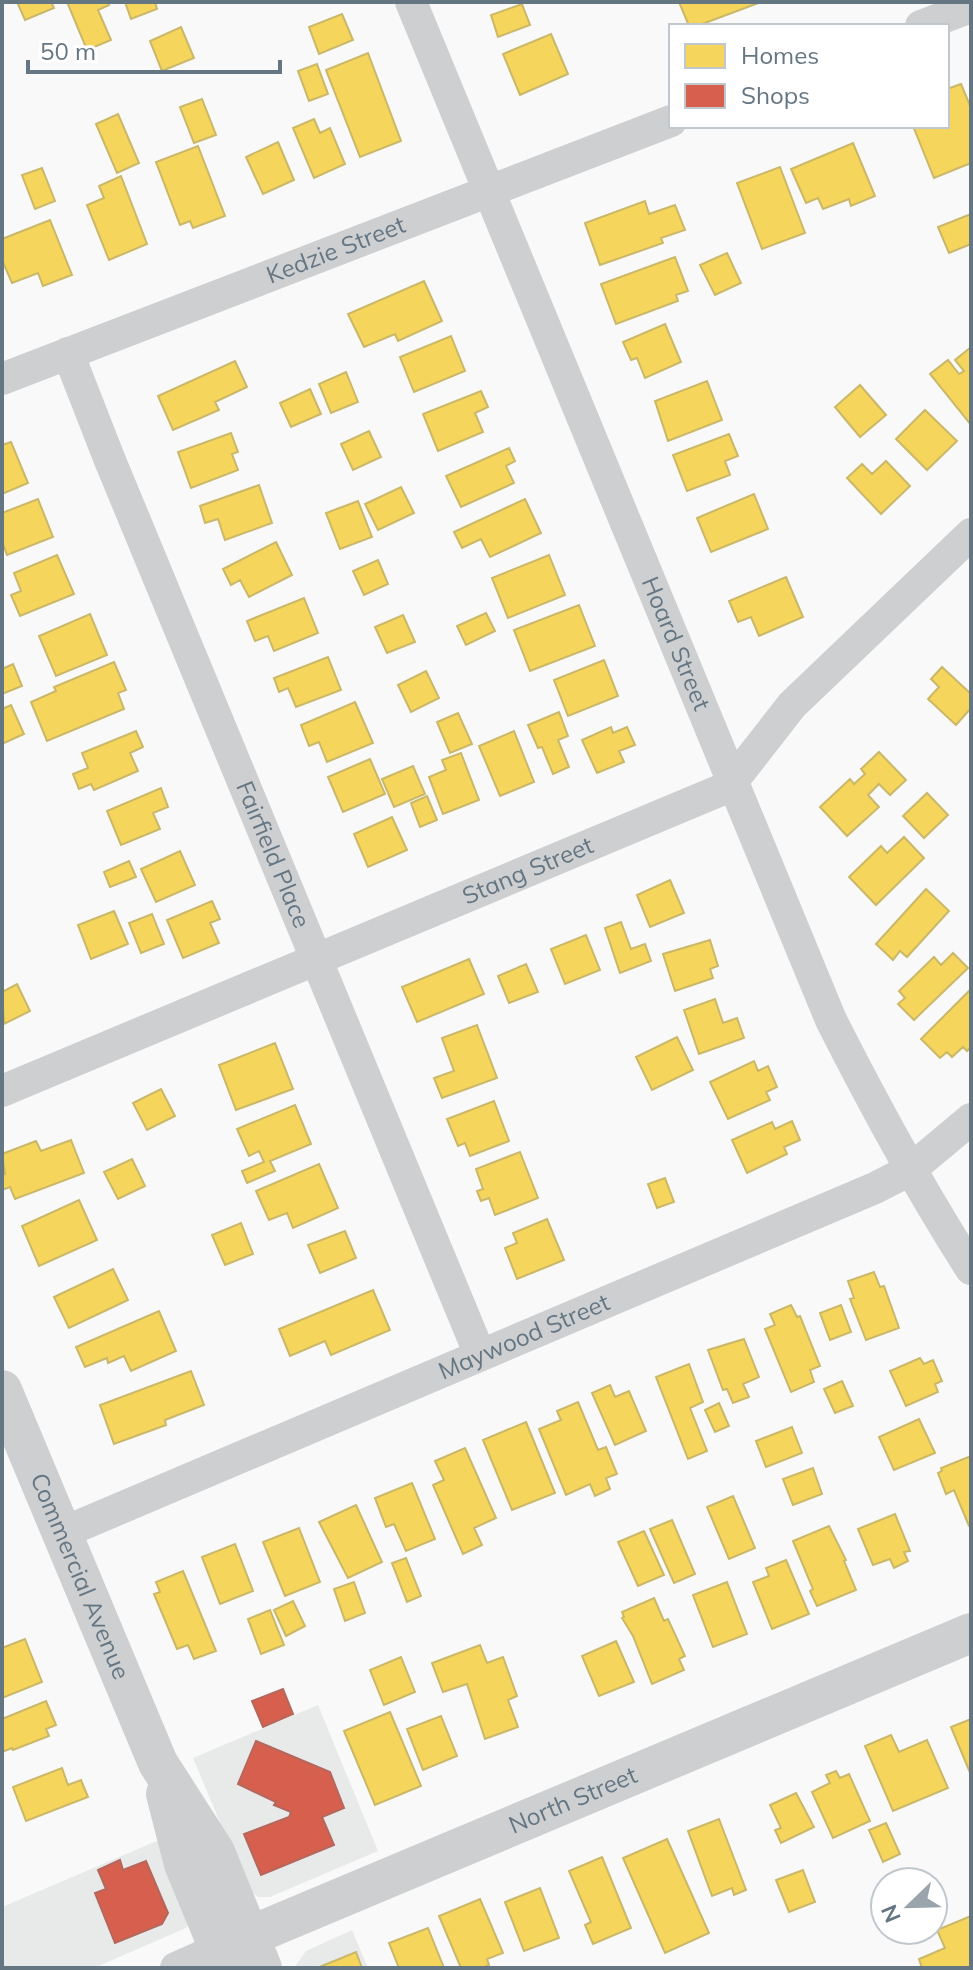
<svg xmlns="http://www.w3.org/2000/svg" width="973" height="1970" viewBox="0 0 973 1970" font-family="Mulish,sans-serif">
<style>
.built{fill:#e8e9e9}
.homes{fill:#f6d55c;stroke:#cab868;stroke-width:2}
.shops{fill:#d6604d;stroke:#b4675d;stroke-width:2}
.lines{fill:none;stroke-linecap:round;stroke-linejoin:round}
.minor{stroke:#cecfd0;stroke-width:32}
.tertiary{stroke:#cecfd0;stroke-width:40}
.labels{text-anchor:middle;stroke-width:8;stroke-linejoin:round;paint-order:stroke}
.street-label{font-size:24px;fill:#657683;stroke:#fff}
</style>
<rect width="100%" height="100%" fill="#f9f9f9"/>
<path class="built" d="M 318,1705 L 378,1851 L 270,1897 L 258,1897 L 253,1893 L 245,1882 L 193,1758 Z
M 159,1840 L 189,1924 L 186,1928 L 94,1968 L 2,1968 L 2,1907 Z
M 352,1930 L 368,1968 L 294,1968 L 306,1951 Z"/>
<path class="homes" d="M 17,2 L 51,2 L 54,8 L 25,20 Z
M 67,2 L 107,2 L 109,5 L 98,10 L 111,40 L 87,50 Z
M 125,2 L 155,2 L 157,9 L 131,19 Z
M 679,2 L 761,2 L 697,26 L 689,26 Z
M 522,4 L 530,25 L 498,37 L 491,15 Z
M 342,14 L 353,40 L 319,54 L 309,27 Z
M 181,27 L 194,58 L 162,71 L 150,41 Z
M 551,34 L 568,74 L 520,95 L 503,54 Z
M 368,53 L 401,141 L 360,157 L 326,70 Z
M 317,64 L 328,94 L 309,101 L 298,71 Z
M 961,84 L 971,108 L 971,163 L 934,178 L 913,126 L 947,126 L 947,89 Z
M 202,99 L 216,135 L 194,143 L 180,107 Z
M 118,114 L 139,163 L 117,173 L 96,124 Z
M 314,119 L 320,133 L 330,128 L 345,164 L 314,178 L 293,128 Z
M 278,142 L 294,180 L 263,194 L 246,157 Z
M 853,143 L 875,196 L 851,206 L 849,199 L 823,209 L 818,198 L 806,203 L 791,169 Z
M 198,146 L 225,216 L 193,228 L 190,221 L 180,225 L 156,162 Z
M 780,167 L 805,233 L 762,249 L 737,183 Z
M 42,168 L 55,201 L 35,209 L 22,175 Z
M 121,176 L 147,244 L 109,260 L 87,205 L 104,198 L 99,186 Z
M 645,201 L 649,214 L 675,205 L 685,230 L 661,238 L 663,243 L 600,265 L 585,223 Z
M 971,214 L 971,244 L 949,253 L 938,227 Z
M 50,220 L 72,275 L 43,286 L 38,273 L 12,283 L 2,260 L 2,239 Z
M 727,253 L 741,283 L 715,295 L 700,265 Z
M 675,257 L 688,291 L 676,295 L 678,301 L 616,324 L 601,284 Z
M 424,281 L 442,321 L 398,341 L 395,334 L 364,347 L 348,314 Z
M 665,324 L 681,362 L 645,378 L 637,358 L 631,360 L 623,342 Z
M 451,336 L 465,371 L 414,392 L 400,357 Z
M 971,347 L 971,425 L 930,374 L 948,360 L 959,374 L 964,371 L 955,360 Z
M 235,361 L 247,387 L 215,402 L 219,410 L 173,430 L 158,396 Z
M 346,372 L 358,402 L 331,413 L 319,384 Z
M 707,381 L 722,420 L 668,441 L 655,401 Z
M 860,385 L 886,415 L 860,437 L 835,407 Z
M 310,389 L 321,414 L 291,427 L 280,403 Z
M 481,391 L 488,407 L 475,413 L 483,432 L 438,451 L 423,414 Z
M 925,410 L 957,441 L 927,470 L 896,439 Z
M 369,431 L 381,457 L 353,470 L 341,444 Z
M 231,433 L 238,452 L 232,454 L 238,470 L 191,488 L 178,452 Z
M 729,434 L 738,456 L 725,461 L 730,475 L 687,491 L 673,455 Z
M 11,442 L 28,483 L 2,494 L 2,445 Z
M 509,448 L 515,461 L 506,466 L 514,483 L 461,507 L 446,476 Z
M 886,461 L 910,486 L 881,514 L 847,478 L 862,464 L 872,474 Z
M 259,485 L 272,523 L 225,540 L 218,519 L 205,523 L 200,506 Z
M 401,487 L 414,513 L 378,530 L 365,504 Z
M 754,494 L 768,529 L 711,552 L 697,518 Z
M 38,499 L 53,537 L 7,555 L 2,541 L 2,513 Z
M 525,499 L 541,533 L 490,557 L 481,539 L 462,548 L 454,532 Z
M 358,501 L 372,537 L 340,549 L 326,513 Z
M 276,542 L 292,575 L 249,597 L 240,580 L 231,585 L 223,569 Z
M 57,555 L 74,594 L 20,616 L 11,595 L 21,591 L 14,573 Z
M 549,555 L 565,595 L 508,618 L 492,578 Z
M 378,560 L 388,584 L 364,595 L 353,571 Z
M 786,577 L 803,617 L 759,636 L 751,617 L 738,622 L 729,601 Z
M 304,598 L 318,633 L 274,651 L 268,636 L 255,641 L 247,621 Z
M 579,605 L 595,646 L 530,671 L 514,630 Z
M 486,613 L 495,631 L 466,645 L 457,626 Z
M 90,614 L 107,655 L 56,676 L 39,636 Z
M 403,615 L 415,642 L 387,653 L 375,627 Z
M 328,657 L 341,690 L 296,707 L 288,688 L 279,692 L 274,678 Z
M 604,660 L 618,696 L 568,716 L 554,680 Z
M 114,662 L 126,690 L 118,693 L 124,709 L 47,741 L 31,702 L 56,691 L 54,687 Z
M 13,664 L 22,686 L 2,694 L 2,669 Z
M 942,667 L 971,694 L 971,708 L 956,725 L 928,699 L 939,687 L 931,679 Z
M 426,671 L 439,698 L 411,712 L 398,685 Z
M 355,702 L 373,743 L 327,762 L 319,742 L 309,746 L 301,725 Z
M 11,705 L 24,734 L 2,744 L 2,709 Z
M 559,712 L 568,736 L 558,740 L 569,767 L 553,774 L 542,747 L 538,748 L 528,725 Z
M 458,713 L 472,744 L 450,753 L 437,722 Z
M 611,727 L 613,733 L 627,727 L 635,745 L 619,751 L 624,762 L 597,773 L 582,740 Z
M 136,731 L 143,747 L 130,753 L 138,771 L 94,790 L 91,784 L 79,789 L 73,774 L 88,768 L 82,753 Z
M 514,731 L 534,782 L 500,796 L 479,746 Z
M 879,752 L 906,780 L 890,795 L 879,784 L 868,795 L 879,807 L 847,836 L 820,807 L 850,779 L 854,784 L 865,774 L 861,769 Z
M 461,753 L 479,800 L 443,814 L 429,777 L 446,770 L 442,760 Z
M 370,759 L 385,794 L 343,812 L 328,777 Z
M 413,766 L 425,794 L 394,807 L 382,779 Z
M 161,788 L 168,807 L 153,813 L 160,829 L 121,845 L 107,811 Z
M 927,793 L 948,815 L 924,838 L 903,816 Z
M 427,796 L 437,820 L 420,827 L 411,803 Z
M 392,817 L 407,850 L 368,867 L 354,834 Z
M 904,837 L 924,858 L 876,905 L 849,877 L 881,846 L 887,853 Z
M 180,851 L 195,885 L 156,902 L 141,869 Z
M 129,861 L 136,877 L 110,887 L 104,872 Z
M 670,880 L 684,913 L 650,927 L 637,895 Z
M 926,889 L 949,911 L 907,957 L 900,951 L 893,960 L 876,944 Z
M 212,901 L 220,919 L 210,923 L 219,943 L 183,958 L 167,920 Z
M 114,911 L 128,944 L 91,959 L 78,925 Z
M 152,914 L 164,944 L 141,953 L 129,923 Z
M 621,922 L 631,949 L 645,944 L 651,961 L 620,973 L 605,928 Z
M 586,935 L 600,970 L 565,984 L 551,949 Z
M 710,940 L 718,966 L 710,969 L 713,978 L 675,991 L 663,954 Z
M 953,953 L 968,968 L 914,1020 L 898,1004 L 905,998 L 899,991 L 934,957 L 941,965 Z
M 469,959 L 484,994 L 417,1022 L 402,987 Z
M 526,964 L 538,992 L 509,1003 L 498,976 Z
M 17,984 L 30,1011 L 4,1024 L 2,992 Z
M 971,989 L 971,1047 L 967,1051 L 963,1047 L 952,1057 L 947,1052 L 940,1058 L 921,1039 Z
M 715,999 L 723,1023 L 737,1018 L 744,1038 L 699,1054 L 684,1010 Z
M 477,1025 L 497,1078 L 442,1098 L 434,1078 L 454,1071 L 442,1038 Z
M 677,1037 L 693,1070 L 652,1090 L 636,1057 Z
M 275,1043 L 293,1089 L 236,1110 L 219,1065 Z
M 754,1061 L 758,1071 L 768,1066 L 777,1087 L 766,1092 L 770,1100 L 728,1119 L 710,1082 Z
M 161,1089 L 175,1116 L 147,1130 L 133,1103 Z
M 494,1101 L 509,1141 L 470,1156 L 465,1143 L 458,1146 L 447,1119 Z
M 295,1105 L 311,1144 L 270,1161 L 275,1171 L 247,1183 L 242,1171 L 264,1162 L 259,1151 L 249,1156 L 237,1129 Z
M 792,1121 L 800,1140 L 784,1147 L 787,1154 L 747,1173 L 732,1140 L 772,1122 L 775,1129 Z
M 71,1140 L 84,1173 L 15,1199 L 10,1187 L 2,1190 L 2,1175 L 5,1174 L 2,1154 L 36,1141 L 41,1151 Z
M 520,1152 L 538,1198 L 495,1215 L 489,1198 L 481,1201 L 477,1191 L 483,1189 L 476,1169 Z
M 132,1159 L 145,1186 L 118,1199 L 104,1172 Z
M 319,1164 L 338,1208 L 293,1228 L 287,1213 L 269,1220 L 256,1191 Z
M 665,1178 L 674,1202 L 657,1208 L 648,1184 Z
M 79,1200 L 97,1240 L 39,1266 L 22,1226 Z
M 547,1219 L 564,1260 L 517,1279 L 505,1248 L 517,1243 L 513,1233 Z
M 241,1223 L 253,1254 L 225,1265 L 212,1235 Z
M 345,1231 L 356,1258 L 320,1273 L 308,1245 Z
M 113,1269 L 128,1300 L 69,1328 L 54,1297 Z
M 874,1272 L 880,1287 L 884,1286 L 899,1328 L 866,1340 L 850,1299 L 854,1298 L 848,1281 Z
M 373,1290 L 390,1330 L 331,1355 L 325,1341 L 290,1356 L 279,1329 Z
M 791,1305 L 797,1317 L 800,1316 L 820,1366 L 810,1370 L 814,1382 L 791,1392 L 765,1329 L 775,1325 L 770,1314 Z
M 841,1305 L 851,1332 L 830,1340 L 820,1313 Z
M 159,1311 L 176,1351 L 131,1371 L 124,1356 L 108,1363 L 107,1358 L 85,1367 L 76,1347 Z
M 744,1339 L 759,1377 L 743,1384 L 749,1397 L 733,1403 L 727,1389 L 723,1390 L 708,1350 Z
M 920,1358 L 924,1364 L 933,1360 L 942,1381 L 935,1384 L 938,1392 L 906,1406 L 890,1371 Z
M 689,1364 L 703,1402 L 690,1408 L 707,1451 L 688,1459 L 656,1377 Z
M 191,1371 L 204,1405 L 165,1420 L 166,1425 L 114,1444 L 100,1405 Z
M 842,1381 L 853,1406 L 835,1413 L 824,1389 Z
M 610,1385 L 615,1397 L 629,1391 L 646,1431 L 615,1445 L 592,1393 Z
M 578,1402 L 598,1450 L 606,1447 L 617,1474 L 606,1478 L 610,1489 L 595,1496 L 590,1484 L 566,1495 L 539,1429 L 561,1420 L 557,1411 Z
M 719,1403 L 729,1426 L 715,1432 L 705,1410 Z
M 919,1419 L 935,1453 L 894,1470 L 879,1437 Z
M 526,1422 L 555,1493 L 512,1510 L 483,1440 Z
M 792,1427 L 802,1453 L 766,1467 L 756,1441 Z
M 465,1448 L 496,1518 L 474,1528 L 482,1545 L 463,1554 L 433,1485 L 444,1480 L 435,1461 Z
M 971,1456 L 971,1525 L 969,1526 L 954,1490 L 946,1494 L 938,1473 L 942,1471 L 941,1468 Z
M 813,1468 L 822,1494 L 793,1505 L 783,1479 Z
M 412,1483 L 435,1539 L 406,1551 L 394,1524 L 386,1527 L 375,1498 Z
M 733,1496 L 755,1548 L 729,1559 L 707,1507 Z
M 356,1505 L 382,1562 L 348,1578 L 319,1522 Z
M 895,1514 L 910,1551 L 904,1552 L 908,1561 L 894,1568 L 890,1559 L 873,1565 L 858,1529 Z
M 672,1520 L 695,1574 L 674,1583 L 650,1529 Z
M 829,1526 L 846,1560 L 844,1561 L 856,1590 L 817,1606 L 810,1591 L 813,1589 L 793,1541 Z
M 299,1528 L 320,1582 L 285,1596 L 263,1542 Z
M 644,1531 L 664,1575 L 638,1586 L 618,1542 Z
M 235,1544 L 253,1591 L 220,1604 L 202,1557 Z
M 406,1558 L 421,1596 L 407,1602 L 392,1563 Z
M 786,1560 L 809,1614 L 772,1629 L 753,1582 L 769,1576 L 766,1568 Z
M 183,1571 L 216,1651 L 194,1659 L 188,1645 L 177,1649 L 154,1594 L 160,1592 L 156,1582 Z
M 354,1582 L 365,1613 L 345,1621 L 334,1589 Z
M 727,1582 L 747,1634 L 713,1647 L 693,1595 Z
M 654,1598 L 664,1621 L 668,1619 L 685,1656 L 679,1659 L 684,1670 L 652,1684 L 633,1636 L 622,1618 L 624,1617 L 622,1612 Z
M 293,1601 L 305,1626 L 286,1636 L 274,1610 Z
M 270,1610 L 284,1645 L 261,1654 L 248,1619 Z
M 25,1639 L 42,1682 L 2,1698 L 2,1648 Z
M 616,1641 L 634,1682 L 599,1696 L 582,1656 Z
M 480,1645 L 487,1663 L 503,1657 L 517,1696 L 508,1700 L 518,1727 L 485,1739 L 467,1684 L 443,1692 L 432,1663 Z
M 401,1657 L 415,1692 L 384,1705 L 370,1670 Z
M 46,1701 L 56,1725 L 46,1729 L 49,1736 L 13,1750 L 12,1748 L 2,1752 L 2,1719 Z
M 390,1712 L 421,1786 L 375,1805 L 344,1731 Z
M 441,1716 L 457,1756 L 423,1770 L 407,1729 Z
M 971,1719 L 971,1775 L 951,1727 Z
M 891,1735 L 899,1752 L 927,1740 L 948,1788 L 893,1811 L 865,1746 Z
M 62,1768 L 68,1785 L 81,1780 L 88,1797 L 26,1821 L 13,1787 Z
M 836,1771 L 840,1778 L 849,1774 L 870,1821 L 833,1838 L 812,1792 L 830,1783 L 826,1775 Z
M 796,1793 L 814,1827 L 781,1843 L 775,1830 L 781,1828 L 770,1805 Z
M 719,1819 L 746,1890 L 734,1895 L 732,1888 L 712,1896 L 688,1831 Z
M 886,1823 L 900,1854 L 883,1862 L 869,1830 Z
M 667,1839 L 709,1933 L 665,1953 L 623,1858 Z
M 602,1857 L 631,1928 L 593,1944 L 585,1925 L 591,1922 L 569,1871 Z
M 803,1870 L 815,1902 L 789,1912 L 776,1880 Z
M 540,1888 L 559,1938 L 524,1951 L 505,1902 Z
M 480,1899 L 503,1953 L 487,1959 L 489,1965 L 482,1968 L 461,1968 L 439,1916 Z
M 971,1916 L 971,1968 L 922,1968 L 919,1959 L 945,1948 L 937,1930 Z
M 428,1928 L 444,1968 L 399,1968 L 389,1943 Z
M 356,1952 L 362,1968 L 317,1968 Z"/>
<path class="shops" d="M 283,1689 L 293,1714 L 263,1727 L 252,1701 Z
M 256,1741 L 330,1772 L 344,1808 L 322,1817 L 334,1845 L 261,1875 L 244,1834 L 289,1817 L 291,1812 L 274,1805 L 276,1802 L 238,1784 Z
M 120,1860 L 123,1870 L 146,1861 L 168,1913 L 162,1924 L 115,1943 L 95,1893 L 106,1889 L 98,1870 Z"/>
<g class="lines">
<g class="minor">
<path id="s1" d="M 411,2 L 831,1020 C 874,1105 919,1188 971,1269"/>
<path d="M 921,26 L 971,7"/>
<path id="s2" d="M 68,353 L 109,458 L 480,1355"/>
<path id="s3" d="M 2,379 L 671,121"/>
<path id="s4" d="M 2,1091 L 721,790 L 732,782 L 792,705 L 971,534"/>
<path id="s5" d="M 62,1533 L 875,1188 L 910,1170 L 971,1119"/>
<path d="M 176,1968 L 219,1949"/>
</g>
<g class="tertiary">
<path id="s6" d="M 2,1390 L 158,1763 L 215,1852 L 262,1968"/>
<path d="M 166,1794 L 184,1864 L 227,1968"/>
<path id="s7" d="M 219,1949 L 971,1633"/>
</g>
</g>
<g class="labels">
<g class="street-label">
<text dy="8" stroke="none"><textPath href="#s3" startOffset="358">Kedzie Street</textPath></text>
<text dy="8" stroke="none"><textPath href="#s1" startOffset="694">Hoard Street</textPath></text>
<text dy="8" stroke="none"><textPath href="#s2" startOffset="542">Fairfield Place</textPath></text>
<text dy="8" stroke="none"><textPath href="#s4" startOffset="570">Stang Street</textPath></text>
<text dy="8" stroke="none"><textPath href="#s5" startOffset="502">Maywood Street</textPath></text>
<text dy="8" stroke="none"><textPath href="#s6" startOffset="202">Commercial Avenue</textPath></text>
<text dy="8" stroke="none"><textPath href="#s7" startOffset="384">North Street</textPath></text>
</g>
</g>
<rect width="973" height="1970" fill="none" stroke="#657683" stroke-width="8"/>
<rect x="669" y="24" width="280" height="104" fill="#ffffff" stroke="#c1c8cd" stroke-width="2"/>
<rect x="685" y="44" width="40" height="24" fill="#f6d55c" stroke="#c1c8cd" stroke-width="2"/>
<text x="741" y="64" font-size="24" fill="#657683">Homes</text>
<rect x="685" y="84" width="40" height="24" fill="#d6604d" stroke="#c1c8cd" stroke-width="2"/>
<text x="741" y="104" font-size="24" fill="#657683">Shops</text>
<g transform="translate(909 1906) rotate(247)"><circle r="38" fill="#ffffff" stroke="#c1c8cd" stroke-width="2"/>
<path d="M0-6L14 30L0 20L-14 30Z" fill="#99a4ac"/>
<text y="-12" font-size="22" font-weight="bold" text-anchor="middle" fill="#657683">N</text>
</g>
<path d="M28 60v12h252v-12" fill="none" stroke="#657683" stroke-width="4"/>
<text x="40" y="60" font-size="24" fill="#657683" stroke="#ffffff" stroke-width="6" paint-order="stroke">50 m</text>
</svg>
